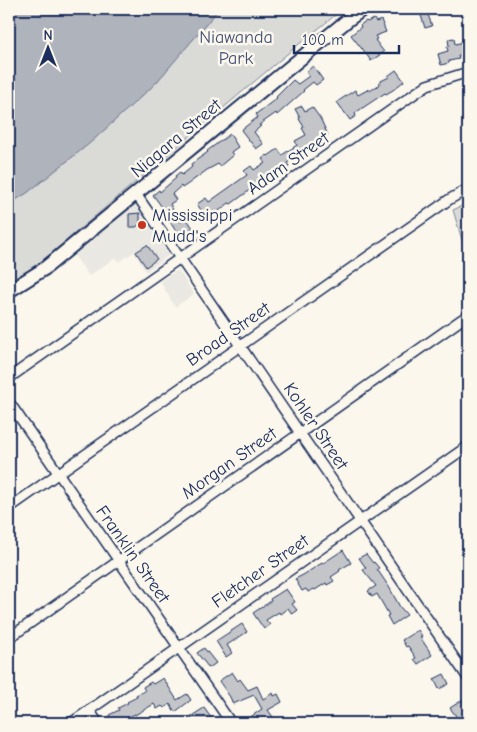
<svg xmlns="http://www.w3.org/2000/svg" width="477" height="732" viewBox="0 0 477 732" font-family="'Comic Neue',sans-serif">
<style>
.built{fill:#eae8e2}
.green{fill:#dadad7;stroke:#7a849a}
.water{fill:#afb3bb;stroke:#747e96}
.building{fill:#c3c5c9;stroke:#1b2f5e}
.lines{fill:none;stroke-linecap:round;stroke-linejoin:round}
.street-casing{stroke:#1b2f5e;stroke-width:12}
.secondary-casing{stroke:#1b2f5e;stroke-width:16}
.street{stroke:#fbf7ec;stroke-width:9}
.secondary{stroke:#fbf7ec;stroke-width:12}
.poi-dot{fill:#c8321e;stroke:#fbf7ec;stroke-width:2}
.labels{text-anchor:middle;stroke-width:5;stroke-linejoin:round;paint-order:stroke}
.park-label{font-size:18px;fill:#415176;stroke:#fbf7ec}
.street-label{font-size:18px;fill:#1b2f5e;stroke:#fbf7ec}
.poi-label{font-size:18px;fill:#1b2f5e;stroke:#fbf7ec;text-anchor:start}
</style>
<rect width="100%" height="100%" fill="#fbf7ec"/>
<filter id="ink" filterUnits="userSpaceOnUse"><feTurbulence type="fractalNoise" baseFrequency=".02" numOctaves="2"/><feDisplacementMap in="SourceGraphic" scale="10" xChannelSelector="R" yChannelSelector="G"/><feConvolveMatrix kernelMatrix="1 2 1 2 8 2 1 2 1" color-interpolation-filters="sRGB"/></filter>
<g filter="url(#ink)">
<path class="built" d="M 135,204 L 169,255 L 146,272 L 134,252 L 119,262 L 115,258 L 89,276 L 74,255 Z
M 178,270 L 194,294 L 175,307 L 160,281 Z"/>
<path class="green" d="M 219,9 L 343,9 L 293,49 L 35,267 L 9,281 L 9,204 L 27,193 L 90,143 L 155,84 Z
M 468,203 L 468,260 L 453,210 Z"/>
<path class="water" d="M 9,9 L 219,9 L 155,84 L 90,143 L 27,193 L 9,204 Z"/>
<path class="building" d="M 419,9 L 426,9 L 432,26 L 425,28 Z
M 374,19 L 376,22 L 381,20 L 386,32 L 375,36 L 377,39 L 375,40 L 384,52 L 371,61 L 362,48 L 362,49 L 351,35 L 361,27 L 360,25 L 366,21 L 367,22 Z
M 454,38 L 455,44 L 468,41 L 468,55 L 458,56 L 459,59 L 449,61 L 449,63 L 441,65 L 438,54 L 448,51 L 447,47 L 449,46 L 448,39 Z
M 313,66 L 323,80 L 316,85 L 313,82 L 303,90 L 304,91 L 277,115 L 276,113 L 259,125 L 261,126 L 254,132 L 263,144 L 256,149 L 241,130 L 258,117 L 256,114 L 277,98 L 276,97 L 293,80 L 298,84 L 309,76 L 306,72 Z
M 396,70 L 404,81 L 393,90 L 386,94 L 385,93 L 355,113 L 356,116 L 350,120 L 337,102 L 355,90 L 358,95 L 369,89 L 370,91 L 380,84 L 379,82 L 389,77 L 388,76 Z
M 302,106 L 305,111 L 312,107 L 320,118 L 328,135 L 319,140 L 320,140 L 287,163 L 289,166 L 284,169 L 283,168 L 265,179 L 231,204 L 229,203 L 215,214 L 213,211 L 205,216 L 197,204 L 206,198 L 209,202 L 247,175 L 244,171 L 251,166 L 254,170 L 265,163 L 262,159 L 267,155 L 268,156 L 278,149 L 282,155 L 297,145 L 295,141 L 306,135 L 302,128 L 304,127 L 299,119 L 300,118 L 295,109 Z
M 230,134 L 238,147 L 231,152 L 233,155 L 220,166 L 218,164 L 207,170 L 188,184 L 182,188 L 181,186 L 172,194 L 176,200 L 170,204 L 175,214 L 181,222 L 187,219 L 193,228 L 187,231 L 190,236 L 182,241 L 167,217 L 169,216 L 163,206 L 162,207 L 153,195 L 159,190 L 160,192 L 176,178 L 175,176 L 180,172 L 182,175 L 192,167 L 191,164 L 208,152 L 207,151 Z
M 140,213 L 140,224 L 136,227 L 129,227 L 129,214 Z
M 147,245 L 157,259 L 146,267 L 136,252 Z
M 343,550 L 351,563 L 339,570 L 340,571 L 331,577 L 334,581 L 327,585 L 326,583 L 315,590 L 314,589 L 308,592 L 306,589 L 302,591 L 295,579 L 303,575 L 322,563 L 322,564 Z
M 366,554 L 373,563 L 374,562 L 379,568 L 377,569 L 389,587 L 400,607 L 407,615 L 392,625 L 387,616 L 389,615 L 377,594 L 372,597 L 368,591 L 376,586 L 363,570 L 366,568 L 359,558 Z
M 286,589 L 295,602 L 292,604 L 297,610 L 292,614 L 288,608 L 280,614 L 279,612 L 266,620 L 270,625 L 264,629 L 253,613 L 271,601 L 270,599 Z
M 242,624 L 247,632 L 227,645 L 232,653 L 226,657 L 216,641 Z
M 418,630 L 422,636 L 420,637 L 432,655 L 418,664 L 414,659 L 416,658 L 408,646 L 406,647 L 402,640 Z
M 204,648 L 216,663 L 209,668 L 197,653 Z
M 232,672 L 238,681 L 240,679 L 248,690 L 257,686 L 263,699 L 273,693 L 274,696 L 278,694 L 282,702 L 268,710 L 273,717 L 264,723 L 253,723 L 249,718 L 262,709 L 254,695 L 233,704 L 230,697 L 219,681 Z
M 444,674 L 449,684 L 439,689 L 434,679 Z
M 163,678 L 177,700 L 187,694 L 191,700 L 175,712 L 170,704 L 164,708 L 162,706 L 157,709 L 154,704 L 135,715 L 135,714 L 120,721 L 121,723 L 112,723 L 109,715 L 119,710 L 118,708 L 128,703 L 127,702 L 137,697 L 136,695 L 145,691 L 143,687 L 151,682 L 153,684 Z
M 464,699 L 468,705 L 462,708 L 468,716 L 468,723 L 461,723 L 450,708 Z
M 204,708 L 209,715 L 215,723 L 194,723 L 190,717 Z"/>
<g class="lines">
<g class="street-casing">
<path id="street" d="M 136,194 L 468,678
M 9,378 L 427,85 L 468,72
M 9,402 L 231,723
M 9,508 L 450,199 L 468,189
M 9,638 L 468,315
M 89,710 L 98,723
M 71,723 L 468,446"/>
</g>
<g class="secondary-casing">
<path id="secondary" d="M 9,291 L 44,269 L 295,63 L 349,19 L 363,9"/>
</g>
<use href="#street" class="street"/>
<use href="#secondary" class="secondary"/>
</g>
</g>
<circle class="poi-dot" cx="142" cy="225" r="5"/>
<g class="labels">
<g class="park-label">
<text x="236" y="43">Niawanda<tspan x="236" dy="21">Park</tspan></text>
</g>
<g class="street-label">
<text transform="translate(176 138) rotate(-40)" y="6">Niagara Street</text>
<text transform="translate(288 163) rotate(-35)" y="6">Adam Street</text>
<text transform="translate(228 334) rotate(-35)" y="6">Broad Street</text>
<text transform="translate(316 426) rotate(56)" y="6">Kohler Street</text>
<text transform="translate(229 463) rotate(-35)" y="6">Morgan Street</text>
<text transform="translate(133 554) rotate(55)" y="6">Franklin Street</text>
<text transform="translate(260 571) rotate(-35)" y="6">Fletcher Street</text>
</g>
<g class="poi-label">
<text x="152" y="221">Mississippi<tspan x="152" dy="21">Mudd's</tspan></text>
</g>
</g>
<rect width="477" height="732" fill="none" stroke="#fbf7ec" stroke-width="30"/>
<rect x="15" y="15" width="447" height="702" fill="none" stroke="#1b2f5e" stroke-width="2" filter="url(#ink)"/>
<g transform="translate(48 48)" stroke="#fbf7ec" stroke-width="4" paint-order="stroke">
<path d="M0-4L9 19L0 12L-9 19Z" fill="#1b2f5e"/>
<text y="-8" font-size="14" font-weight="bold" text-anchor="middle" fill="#1b2f5e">N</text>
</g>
<path d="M294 45v8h105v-8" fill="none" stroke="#1b2f5e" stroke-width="2.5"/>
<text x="302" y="45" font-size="15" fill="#1b2f5e" stroke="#fbf7ec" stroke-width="4" paint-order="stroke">100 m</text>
</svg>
